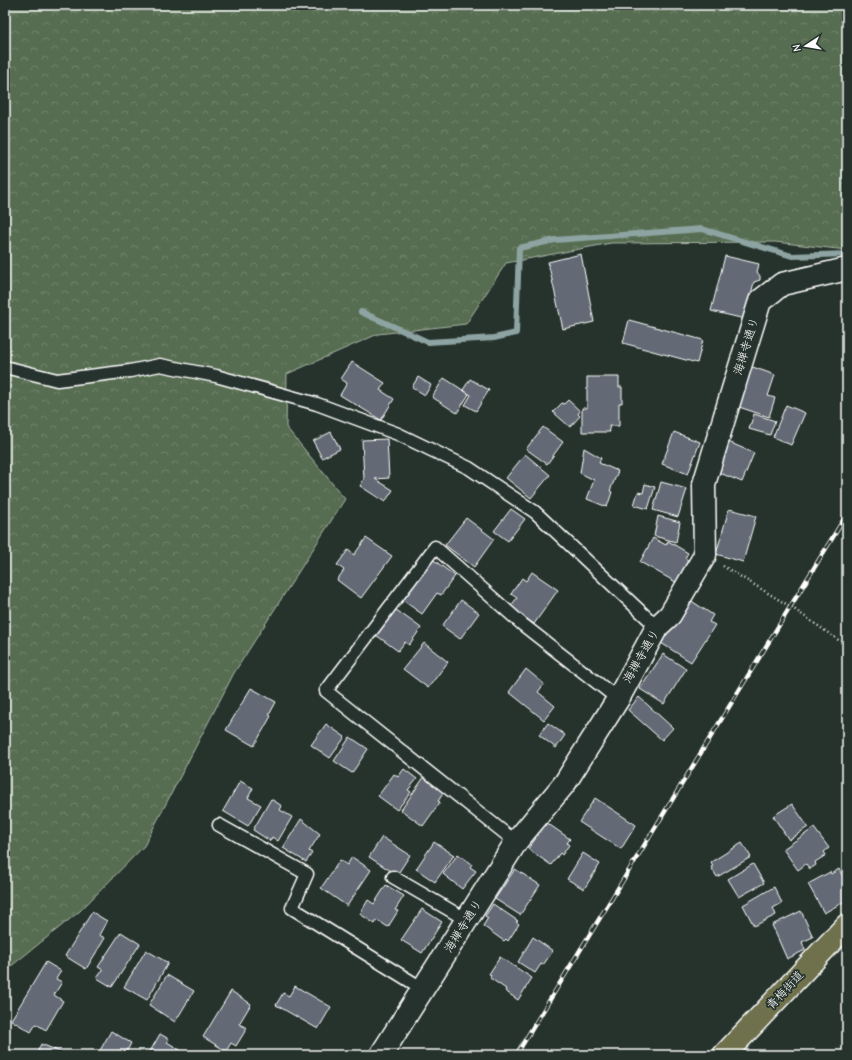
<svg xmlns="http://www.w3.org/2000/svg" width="852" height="1060" viewBox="0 0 852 1060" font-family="'Comic Neue','Klee One',sans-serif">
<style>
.forest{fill:url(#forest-crowns);stroke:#abb6a8}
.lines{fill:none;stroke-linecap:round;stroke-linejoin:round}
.stream{stroke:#8ea4a3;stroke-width:6}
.building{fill:#646a74;stroke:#fff}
.service-casing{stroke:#fff;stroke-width:15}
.minor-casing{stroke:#fff;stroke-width:25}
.trunk-casing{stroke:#fff;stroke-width:25}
.path{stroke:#fff;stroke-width:2.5;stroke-dasharray:1 3;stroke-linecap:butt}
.service{stroke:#26332d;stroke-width:12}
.minor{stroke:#26332d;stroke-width:22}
.trunk{stroke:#6e714b;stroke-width:22}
.rail-casing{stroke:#fff;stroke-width:4.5}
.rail{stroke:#26332d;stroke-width:3;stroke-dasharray:9;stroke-linecap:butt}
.labels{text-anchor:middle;stroke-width:3.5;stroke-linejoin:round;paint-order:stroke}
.street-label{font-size:12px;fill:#fff;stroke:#26332d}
</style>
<defs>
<pattern id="forest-crowns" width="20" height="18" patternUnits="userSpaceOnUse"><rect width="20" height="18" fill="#576d51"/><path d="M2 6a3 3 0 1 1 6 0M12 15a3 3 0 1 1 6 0" fill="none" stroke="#70836b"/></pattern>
</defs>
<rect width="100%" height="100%" fill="#26332d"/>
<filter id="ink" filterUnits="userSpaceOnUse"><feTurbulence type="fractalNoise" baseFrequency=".025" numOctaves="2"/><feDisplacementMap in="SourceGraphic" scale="8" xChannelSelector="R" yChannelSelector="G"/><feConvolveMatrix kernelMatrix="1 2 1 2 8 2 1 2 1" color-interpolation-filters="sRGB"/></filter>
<g filter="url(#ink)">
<path class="forest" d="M 5,5 L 847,5 L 847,250 L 775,242 L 611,243 L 506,263 L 466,324 L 378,334 L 287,374 L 286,427 L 345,499 L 234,673 L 144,846 L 80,911 L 5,971 Z"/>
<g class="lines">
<path class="stream" d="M 361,312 L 428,342 L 494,338 L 516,333 L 519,248 L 555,240 L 702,229 L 792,256 L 847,254"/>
</g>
<path class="building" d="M 581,254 L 594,322 L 563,329 L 548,262 Z
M 725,256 L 759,264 L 757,272 L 760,276 L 760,280 L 754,282 L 745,319 L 711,311 Z
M 629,320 L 703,340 L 697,363 L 623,343 Z
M 352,362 L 385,383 L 380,390 L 394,399 L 381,420 L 340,395 L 347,383 L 341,379 Z
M 750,366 L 775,375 L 768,396 L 775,398 L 769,417 L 736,406 Z
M 418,377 L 431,385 L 425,395 L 412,387 Z
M 587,377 L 619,377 L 619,387 L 622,387 L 622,403 L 619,403 L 619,426 L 609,426 L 610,432 L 582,432 L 582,408 L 587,408 Z
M 444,378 L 469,394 L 457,413 L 432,397 Z
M 470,379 L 489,390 L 476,411 L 465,405 L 471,395 L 463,390 Z
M 568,400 L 580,411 L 578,414 L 580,416 L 570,427 L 553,412 L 562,403 L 564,404 Z
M 786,405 L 805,413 L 791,445 L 773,437 Z
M 754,414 L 775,421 L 770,435 L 749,429 Z
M 543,427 L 563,442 L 547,464 L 526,449 Z
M 331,432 L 340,449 L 322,458 L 313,441 Z
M 674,432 L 700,442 L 688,474 L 662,464 Z
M 387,439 L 389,478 L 375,479 L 393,490 L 385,502 L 360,486 L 364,479 L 362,440 Z
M 726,441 L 754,453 L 742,482 L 710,469 Z
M 584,448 L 601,458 L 599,463 L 618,471 L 610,491 L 612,492 L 607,507 L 587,499 L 594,480 L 580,473 Z
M 525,454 L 550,475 L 531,498 L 506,478 Z
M 661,482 L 687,489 L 678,517 L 653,510 Z
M 645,484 L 655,487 L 648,509 L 634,505 L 638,492 L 643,493 Z
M 511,509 L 525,519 L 508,541 L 494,531 Z
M 729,509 L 756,516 L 743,562 L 716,554 Z
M 658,516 L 680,522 L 676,542 L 654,536 Z
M 466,518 L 494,539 L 474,567 L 445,545 Z
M 366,538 L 392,556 L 361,598 L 337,580 L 344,570 L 337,565 L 348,550 L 354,555 Z
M 653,538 L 666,545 L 668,541 L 688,553 L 685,558 L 691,562 L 679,584 L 640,562 Z
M 431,558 L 455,576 L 441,595 L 437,593 L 422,614 L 401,599 Z
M 532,572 L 558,590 L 534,624 L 510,607 L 517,598 L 511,594 L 522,578 L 526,581 Z
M 461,600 L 479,613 L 460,639 L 442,626 Z
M 690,600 L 713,615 L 709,622 L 715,625 L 691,662 L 661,643 Z
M 395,609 L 421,628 L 409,645 L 405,642 L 398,651 L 376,635 Z
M 424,643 L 448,662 L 428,688 L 403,669 Z
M 663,654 L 686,669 L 664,704 L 640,689 Z
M 526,669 L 544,684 L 538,692 L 555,706 L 544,720 L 509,692 Z
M 251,688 L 276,702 L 269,715 L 271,716 L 254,746 L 226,730 Z
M 639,697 L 673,728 L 662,740 L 628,710 Z
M 548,723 L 565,735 L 556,748 L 539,735 Z
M 326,724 L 345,737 L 330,758 L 311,745 Z
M 350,737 L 368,749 L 352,773 L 334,761 Z
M 404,769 L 417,779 L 408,790 L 411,792 L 397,810 L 378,796 L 394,774 L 398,777 Z
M 427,773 L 447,788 L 438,801 L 440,802 L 423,826 L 401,810 Z
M 240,781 L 253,788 L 248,798 L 261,805 L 248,826 L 223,811 Z
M 595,798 L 636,825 L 621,849 L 579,822 Z
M 271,799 L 282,806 L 280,810 L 292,817 L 278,841 L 272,837 L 270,841 L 253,830 Z
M 792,804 L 808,827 L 789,840 L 773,816 Z
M 301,819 L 320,834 L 309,851 L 312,853 L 306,862 L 283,848 Z
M 547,823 L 570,839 L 567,843 L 569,845 L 562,855 L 560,853 L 551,865 L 528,849 L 536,838 L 532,835 L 540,824 L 544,827 Z
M 814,828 L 829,848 L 824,852 L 826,855 L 815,862 L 816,865 L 810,869 L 806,864 L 798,870 L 783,849 Z
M 382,837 L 410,855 L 397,875 L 369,857 Z
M 434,842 L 454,855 L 435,882 L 416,869 Z
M 742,843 L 751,857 L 717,877 L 711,867 L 713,866 L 711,862 Z
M 583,853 L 600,864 L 584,889 L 567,879 Z
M 458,854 L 472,864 L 470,867 L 476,871 L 462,889 L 443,874 Z
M 352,857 L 371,870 L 347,906 L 321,888 L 340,860 L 347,865 Z
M 753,864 L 764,883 L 739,897 L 728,879 Z
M 515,869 L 540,885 L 520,915 L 495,899 Z
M 839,869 L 847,884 L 847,894 L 845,895 L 847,900 L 824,913 L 808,884 L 830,872 L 831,874 Z
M 386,885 L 404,896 L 395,910 L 398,911 L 388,927 L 377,920 L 375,924 L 360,914 L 368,900 L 374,904 Z
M 774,887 L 782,903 L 773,908 L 776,915 L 754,926 L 743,905 Z
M 493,904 L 518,921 L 516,922 L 519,924 L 508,941 L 506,939 L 504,941 L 483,926 L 488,918 L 485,916 Z
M 422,909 L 442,922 L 422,953 L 401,940 Z
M 801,911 L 813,937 L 802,942 L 805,950 L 787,959 L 772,925 Z
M 92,912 L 107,921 L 99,935 L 105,938 L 86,969 L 65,956 Z
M 121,932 L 140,944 L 112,987 L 97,978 L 103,970 L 98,967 Z
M 533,937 L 553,951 L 543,965 L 541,964 L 535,973 L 518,962 Z
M 146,950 L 168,963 L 147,1000 L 124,987 Z
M 500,957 L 532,978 L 518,1000 L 505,991 L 506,989 L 490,978 L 491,975 L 489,974 Z
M 46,962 L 61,971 L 56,979 L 62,982 L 54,995 L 63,1001 L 46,1030 L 36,1024 L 31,1032 L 11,1020 Z
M 167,975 L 194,991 L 175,1022 L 149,1005 Z
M 295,986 L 331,1007 L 318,1029 L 276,1005 L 283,993 L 289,996 Z
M 231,991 L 251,1004 L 239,1024 L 247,1028 L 236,1046 L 231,1043 L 226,1051 L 203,1037 Z
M 111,1031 L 131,1043 L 126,1053 L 128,1055 L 98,1054 Z
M 160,1034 L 169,1039 L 167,1042 L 185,1053 L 184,1055 L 148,1055 Z
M 41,1044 L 68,1055 L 36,1055 Z"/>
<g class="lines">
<g class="service-casing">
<path id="service" d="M 5,367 L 57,380 L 130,371 L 160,365 L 216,376 L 317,404 L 398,434 L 469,468 L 535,512 L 657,627
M 219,825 L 307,874 L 292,908 L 423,989
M 516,842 L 326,691 L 435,547 L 522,624 L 618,699
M 393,877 L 467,920"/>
</g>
<g class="minor-casing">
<path id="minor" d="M 381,1055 L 516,842 L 565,783 L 618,699 L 657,627 L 670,615 L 705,555 L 704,484 L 760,301 L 782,284 L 847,269"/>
</g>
<g class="trunk-casing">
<path id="trunk" d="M 724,1055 L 847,925"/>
</g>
<path class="path" d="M 723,566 L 791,607 L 847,646"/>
<use href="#service" class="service"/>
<use href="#minor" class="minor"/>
<use href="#trunk" class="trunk"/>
<g class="rail-casing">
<path id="rail" d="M 516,1055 L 847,514"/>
</g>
<use href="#rail" class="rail"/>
</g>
</g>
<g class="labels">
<g class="street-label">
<text transform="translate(746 346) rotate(-73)" y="4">海禅寺通り</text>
<text transform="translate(641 656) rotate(-60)" y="4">海禅寺通り</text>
<text transform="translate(463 926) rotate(-58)" y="4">海禅寺通り</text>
<text transform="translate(785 990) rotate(-47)" y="4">青梅街道</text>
</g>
</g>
<rect width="852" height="1060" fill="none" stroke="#26332d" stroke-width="20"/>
<rect x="10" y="10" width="832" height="1040" fill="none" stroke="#fff" stroke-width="1.5" filter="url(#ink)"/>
<g transform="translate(806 46) rotate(258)" stroke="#26332d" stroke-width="3" paint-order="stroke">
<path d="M0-3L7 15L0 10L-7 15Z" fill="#ffffff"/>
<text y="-6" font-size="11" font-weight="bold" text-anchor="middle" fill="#ffffff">N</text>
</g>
</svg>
